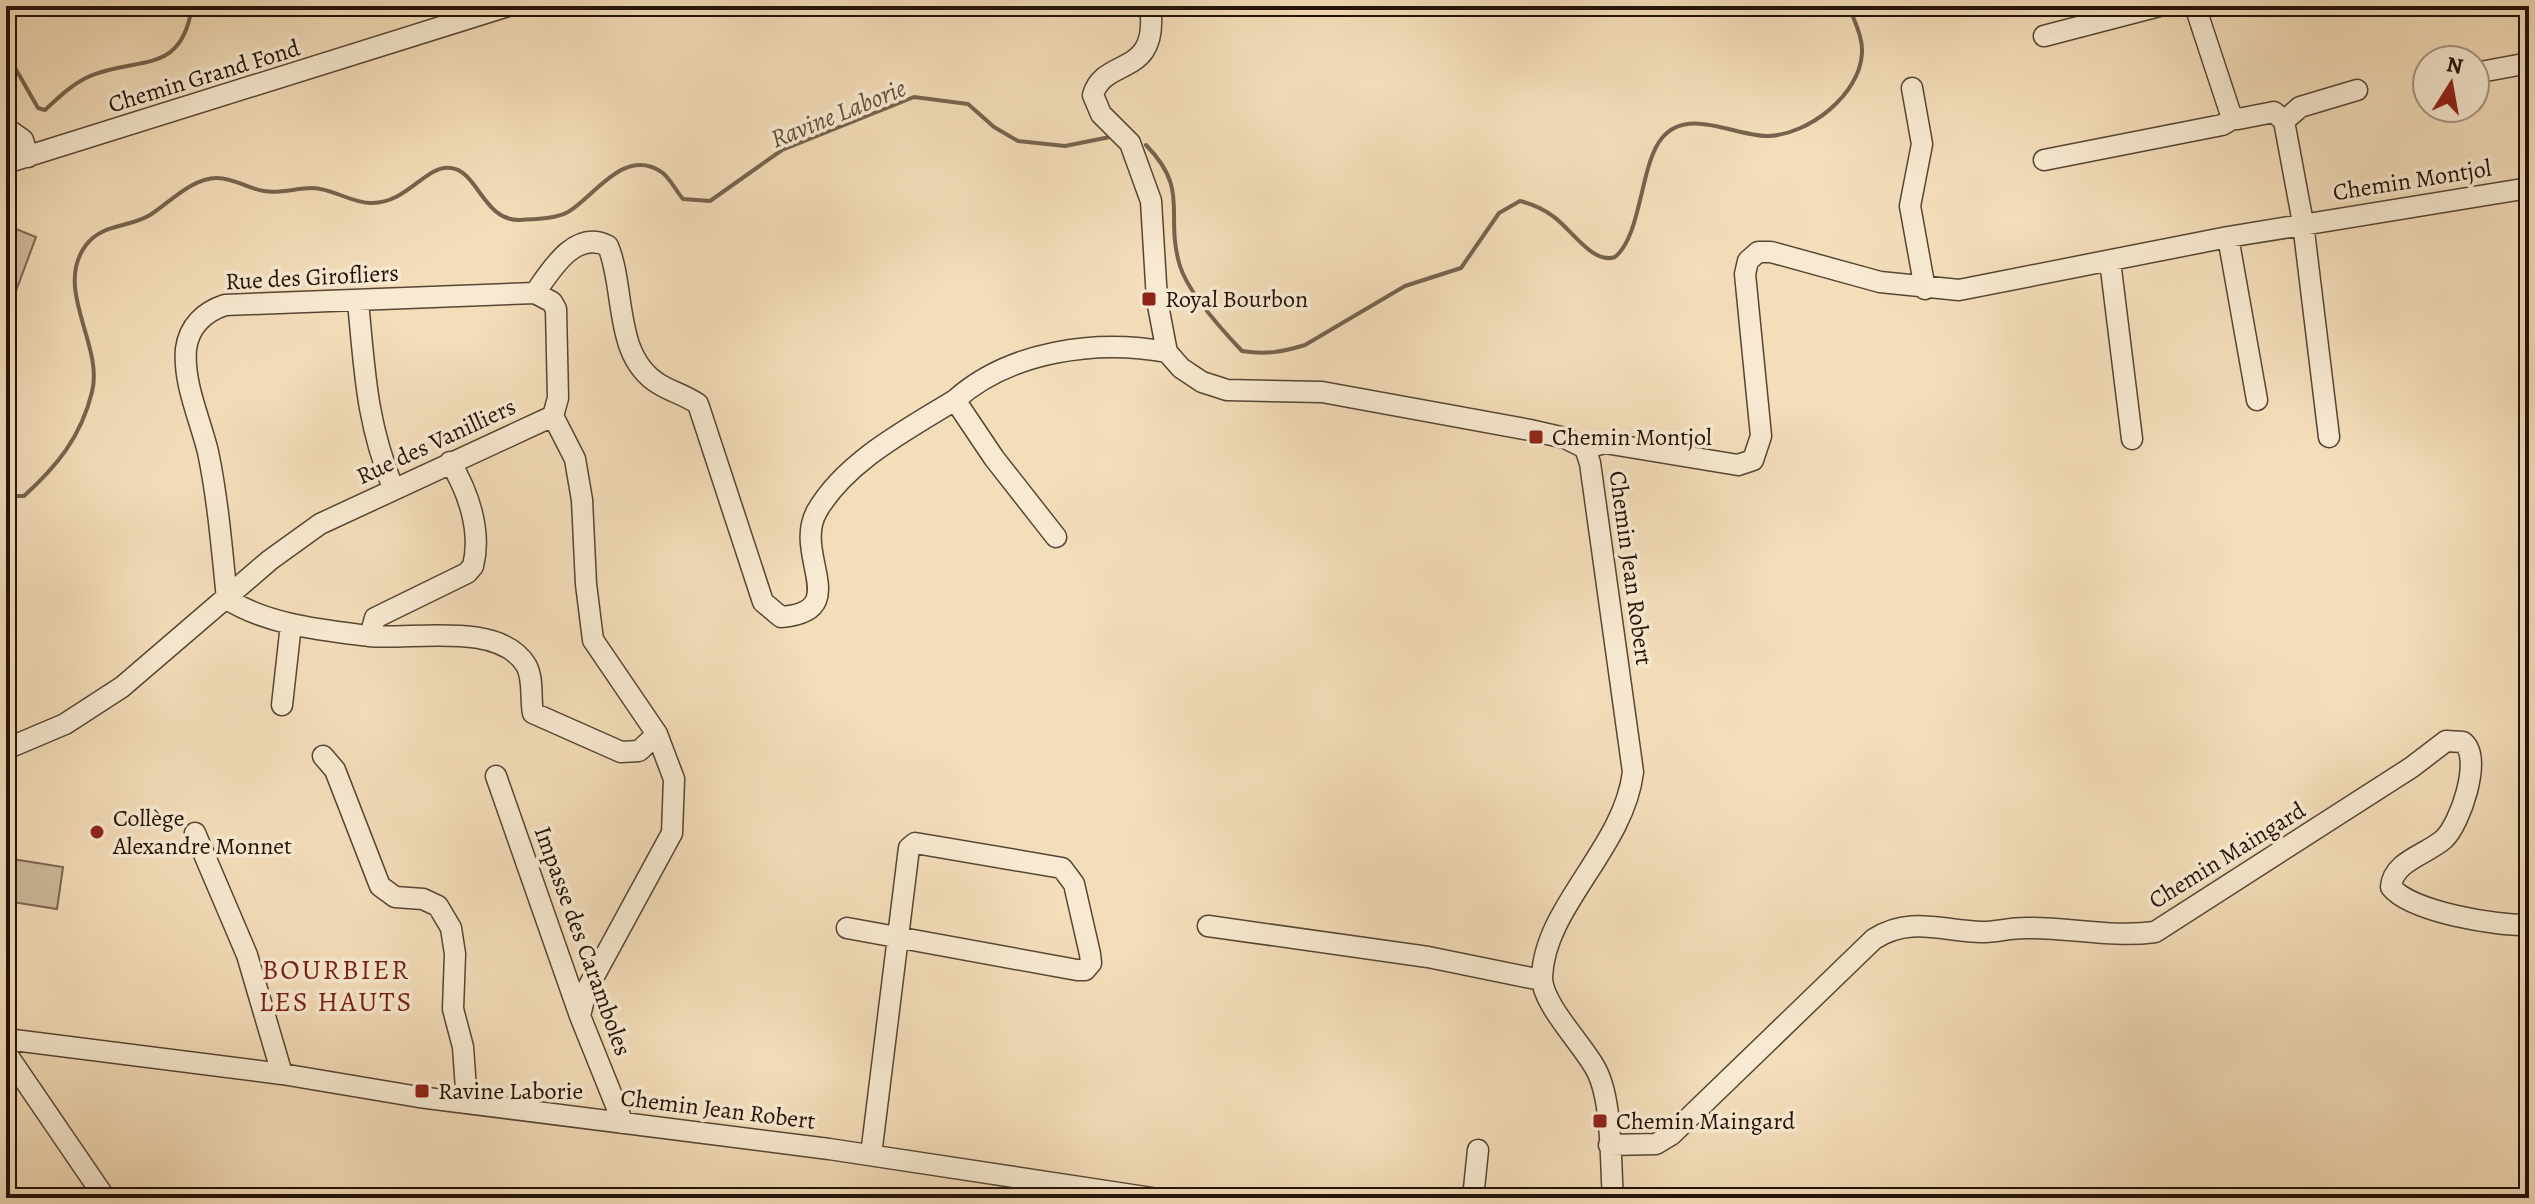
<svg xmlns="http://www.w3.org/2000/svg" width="2535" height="1204" viewBox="0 0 2535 1204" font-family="Alegreya,serif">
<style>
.green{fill:#d0bb9c;stroke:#7a6652;stroke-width:2}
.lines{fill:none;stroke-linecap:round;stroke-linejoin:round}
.stream{stroke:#76634e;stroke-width:4}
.minor-casing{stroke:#574534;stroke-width:23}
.minor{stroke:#f8ead2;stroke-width:20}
.poi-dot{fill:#8f2418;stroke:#f8ead2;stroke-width:3}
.labels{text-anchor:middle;stroke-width:7;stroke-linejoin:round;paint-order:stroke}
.street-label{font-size:24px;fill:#231208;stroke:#f8ead2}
.poi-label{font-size:24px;fill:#231208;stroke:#f8ead2;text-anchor:start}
.water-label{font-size:26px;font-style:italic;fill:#614f3d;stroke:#f8ead2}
.quarter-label{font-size:28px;letter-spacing:2px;fill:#7a1f14;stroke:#f8ead2}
</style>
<rect width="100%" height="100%" fill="#f4deba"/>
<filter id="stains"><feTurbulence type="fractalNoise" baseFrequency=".0025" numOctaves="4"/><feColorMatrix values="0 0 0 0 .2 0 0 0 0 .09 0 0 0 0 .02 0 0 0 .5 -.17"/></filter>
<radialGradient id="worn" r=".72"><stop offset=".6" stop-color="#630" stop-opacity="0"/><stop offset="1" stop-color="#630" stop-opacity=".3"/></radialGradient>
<path class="green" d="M 6,225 L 36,237 L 6,318 Z
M 6,858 L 63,867 L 57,909 L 6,901 Z"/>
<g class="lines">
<path class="stream" d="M 6,52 L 38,108 L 45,110 C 59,97 72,84 90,76 C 138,56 182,76 192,6
M 1146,145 C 1191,191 1164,213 1180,266 C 1188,292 1223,331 1242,351 C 1265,355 1282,352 1305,345 L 1405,286 L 1461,268 L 1499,213 L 1520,201 C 1532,204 1544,209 1554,217 C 1571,229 1593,265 1615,257 C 1642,235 1640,164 1662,138 C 1688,106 1736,137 1768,136 C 1808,135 1860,95 1862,53 C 1863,37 1854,21 1849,6
M 6,496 L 24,496 C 57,466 81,437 92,392 C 104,345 53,289 86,245 C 103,223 129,228 150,215 C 169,203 193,177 218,178 C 233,178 249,189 264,191 C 280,194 296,188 312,188 C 332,188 351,203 371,203 C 407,204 426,164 451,168 C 478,171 483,221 520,220 C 535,219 555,219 568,212 C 594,197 623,148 660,171 C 669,176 676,191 683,199 L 710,201 L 782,150 L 914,97 L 968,104 L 994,127 L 1018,141 L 1065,146 L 1115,136"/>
<g class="minor-casing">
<path id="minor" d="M 1150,6 C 1160,79 1104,56 1093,95 L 1101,114 L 1130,143 L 1151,201 L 1157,300 L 1165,342 L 1167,352 L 1181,368 L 1202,382 L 1227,390 L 1322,392 L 1530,430 L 1565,438 L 1585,448 L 1590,463 L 1633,772 C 1624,848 1544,907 1542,977 C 1541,1002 1581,1043 1594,1066 C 1613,1096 1610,1161 1613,1198
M 2195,6 L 2231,115 L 2238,119 L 2274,112 L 2284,121 L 2303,223 L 2329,437
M 2044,36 L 2159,6
M 2475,73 L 2529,63
M 1912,88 L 1922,144 L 1910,206 L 1925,289
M 2284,121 L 2300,107 L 2357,90
M 6,128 L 23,140 L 28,157
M 2044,160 L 2222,125 L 2234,118
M 6,163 L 508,6
M 2228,237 L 2257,400
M 2110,261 L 2132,439
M 535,293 C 551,270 575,229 608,246 C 626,290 613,356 659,384 C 672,392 685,395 698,404 L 763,602 L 781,617 C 854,611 792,555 817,511 C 846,461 908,429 955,400
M 358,302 C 365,373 366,420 393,488
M 553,416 L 558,398 L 556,309 L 552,302 L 535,293 L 225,305 C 204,312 189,326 186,349 C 183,383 200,419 208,452 C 218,500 222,550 227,599 C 268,625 322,630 369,636 C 413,640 499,621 526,665 C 534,679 530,698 533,713 L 621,752 L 639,751 L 657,734
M 553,416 L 575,459 L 582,500 L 586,584 L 593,640 L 657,734 L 674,779 L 672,833 L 586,991 L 580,1016
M 1585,448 L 1605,443 L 1738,465 L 1753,460 L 1761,436 L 1745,274 L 1748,261 L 1758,252 L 1771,252 L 1880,282 L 1959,290 L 2228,237 L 2529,188
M 1056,537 L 994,458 L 955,400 C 1010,351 1096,339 1167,352
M 370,636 L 375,618 L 467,573 L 473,566 C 482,531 468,491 450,462
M 282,705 L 291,624
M 6,749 L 65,724 L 122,687 L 270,560 L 320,524 L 553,416
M 323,756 L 335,770 L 380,886 L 395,897 L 423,899 L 438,906 L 451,928 L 455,954 L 453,1009 L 463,1047 L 467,1103
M 496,776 L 580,1016 L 623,1123
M 195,833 L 247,955 L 282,1074
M 1208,926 L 1428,957 L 1541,980
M 847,928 L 1077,970 L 1085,970 L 1091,963 L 1090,954 L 1074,884 L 1062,868 L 915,843 L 909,848 L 871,1155
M 6,1039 L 282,1074 L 419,1097 L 829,1149 L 1152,1198
M 6,1053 L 105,1198
M 1609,1145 L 1656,1144 L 1671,1135 L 1874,939 C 1910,916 1942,931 1982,932 C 1996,932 2010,928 2025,928 C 2068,927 2112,938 2155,932 L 2412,767 L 2446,741 L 2463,742 C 2483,758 2460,824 2444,839 C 2426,855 2393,861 2391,887 C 2411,912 2497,926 2529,925
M 1473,1198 L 1478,1150"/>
</g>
<use href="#minor" class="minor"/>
</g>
<g class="poi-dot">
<rect x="1141" y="291" width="16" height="16" rx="4"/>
<rect x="1528" y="429" width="16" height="16" rx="4"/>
<circle cx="97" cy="832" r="8"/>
<rect x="414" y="1083" width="16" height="16" rx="4"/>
<rect x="1592" y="1113" width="16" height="16" rx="4"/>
</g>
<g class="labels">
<g class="street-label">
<text transform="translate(204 76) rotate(-17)" y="8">Chemin Grand Fond</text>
<text transform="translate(2412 180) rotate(-9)" y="8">Chemin Montjol</text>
<text transform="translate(312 277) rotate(-3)" y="8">Rue des Girofliers</text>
<text transform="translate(436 441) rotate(-25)" y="8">Rue des Vanilliers</text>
<text transform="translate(1631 568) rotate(82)" y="8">Chemin Jean Robert</text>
<text transform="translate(2227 855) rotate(-32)" y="8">Chemin Maingard</text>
<text transform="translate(583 941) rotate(70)" y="8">Impasse des Caramboles</text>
<text transform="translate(718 1109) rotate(7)" y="8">Chemin Jean Robert</text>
</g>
<g class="poi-label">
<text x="1165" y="307">Royal Bourbon</text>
<text x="1552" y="445">Chemin Montjol</text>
<text x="113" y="826">Collège<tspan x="113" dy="28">Alexandre Monnet</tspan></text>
<text x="438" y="1099">Ravine Laborie</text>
<text x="1616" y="1129">Chemin Maingard</text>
</g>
<g class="water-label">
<text transform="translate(838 113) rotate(-22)" y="9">Ravine Laborie</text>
</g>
<g class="quarter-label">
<text x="336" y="979">BOURBIER<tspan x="336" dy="32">LES HAUTS</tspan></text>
</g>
</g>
<rect width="2535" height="1204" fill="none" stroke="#f4deba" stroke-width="32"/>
<rect x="8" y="8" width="2519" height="1188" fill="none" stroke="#231208" stroke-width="4"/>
<rect x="16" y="16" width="2503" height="1172" fill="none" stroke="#231208" stroke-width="2"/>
<g transform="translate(2451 84) rotate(11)"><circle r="38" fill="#f8ead2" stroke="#a39481" stroke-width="2"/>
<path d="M0-6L14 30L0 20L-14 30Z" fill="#8f2418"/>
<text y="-12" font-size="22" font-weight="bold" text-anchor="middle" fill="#231208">N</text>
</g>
<rect width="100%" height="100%" filter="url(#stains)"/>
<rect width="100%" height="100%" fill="url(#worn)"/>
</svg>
